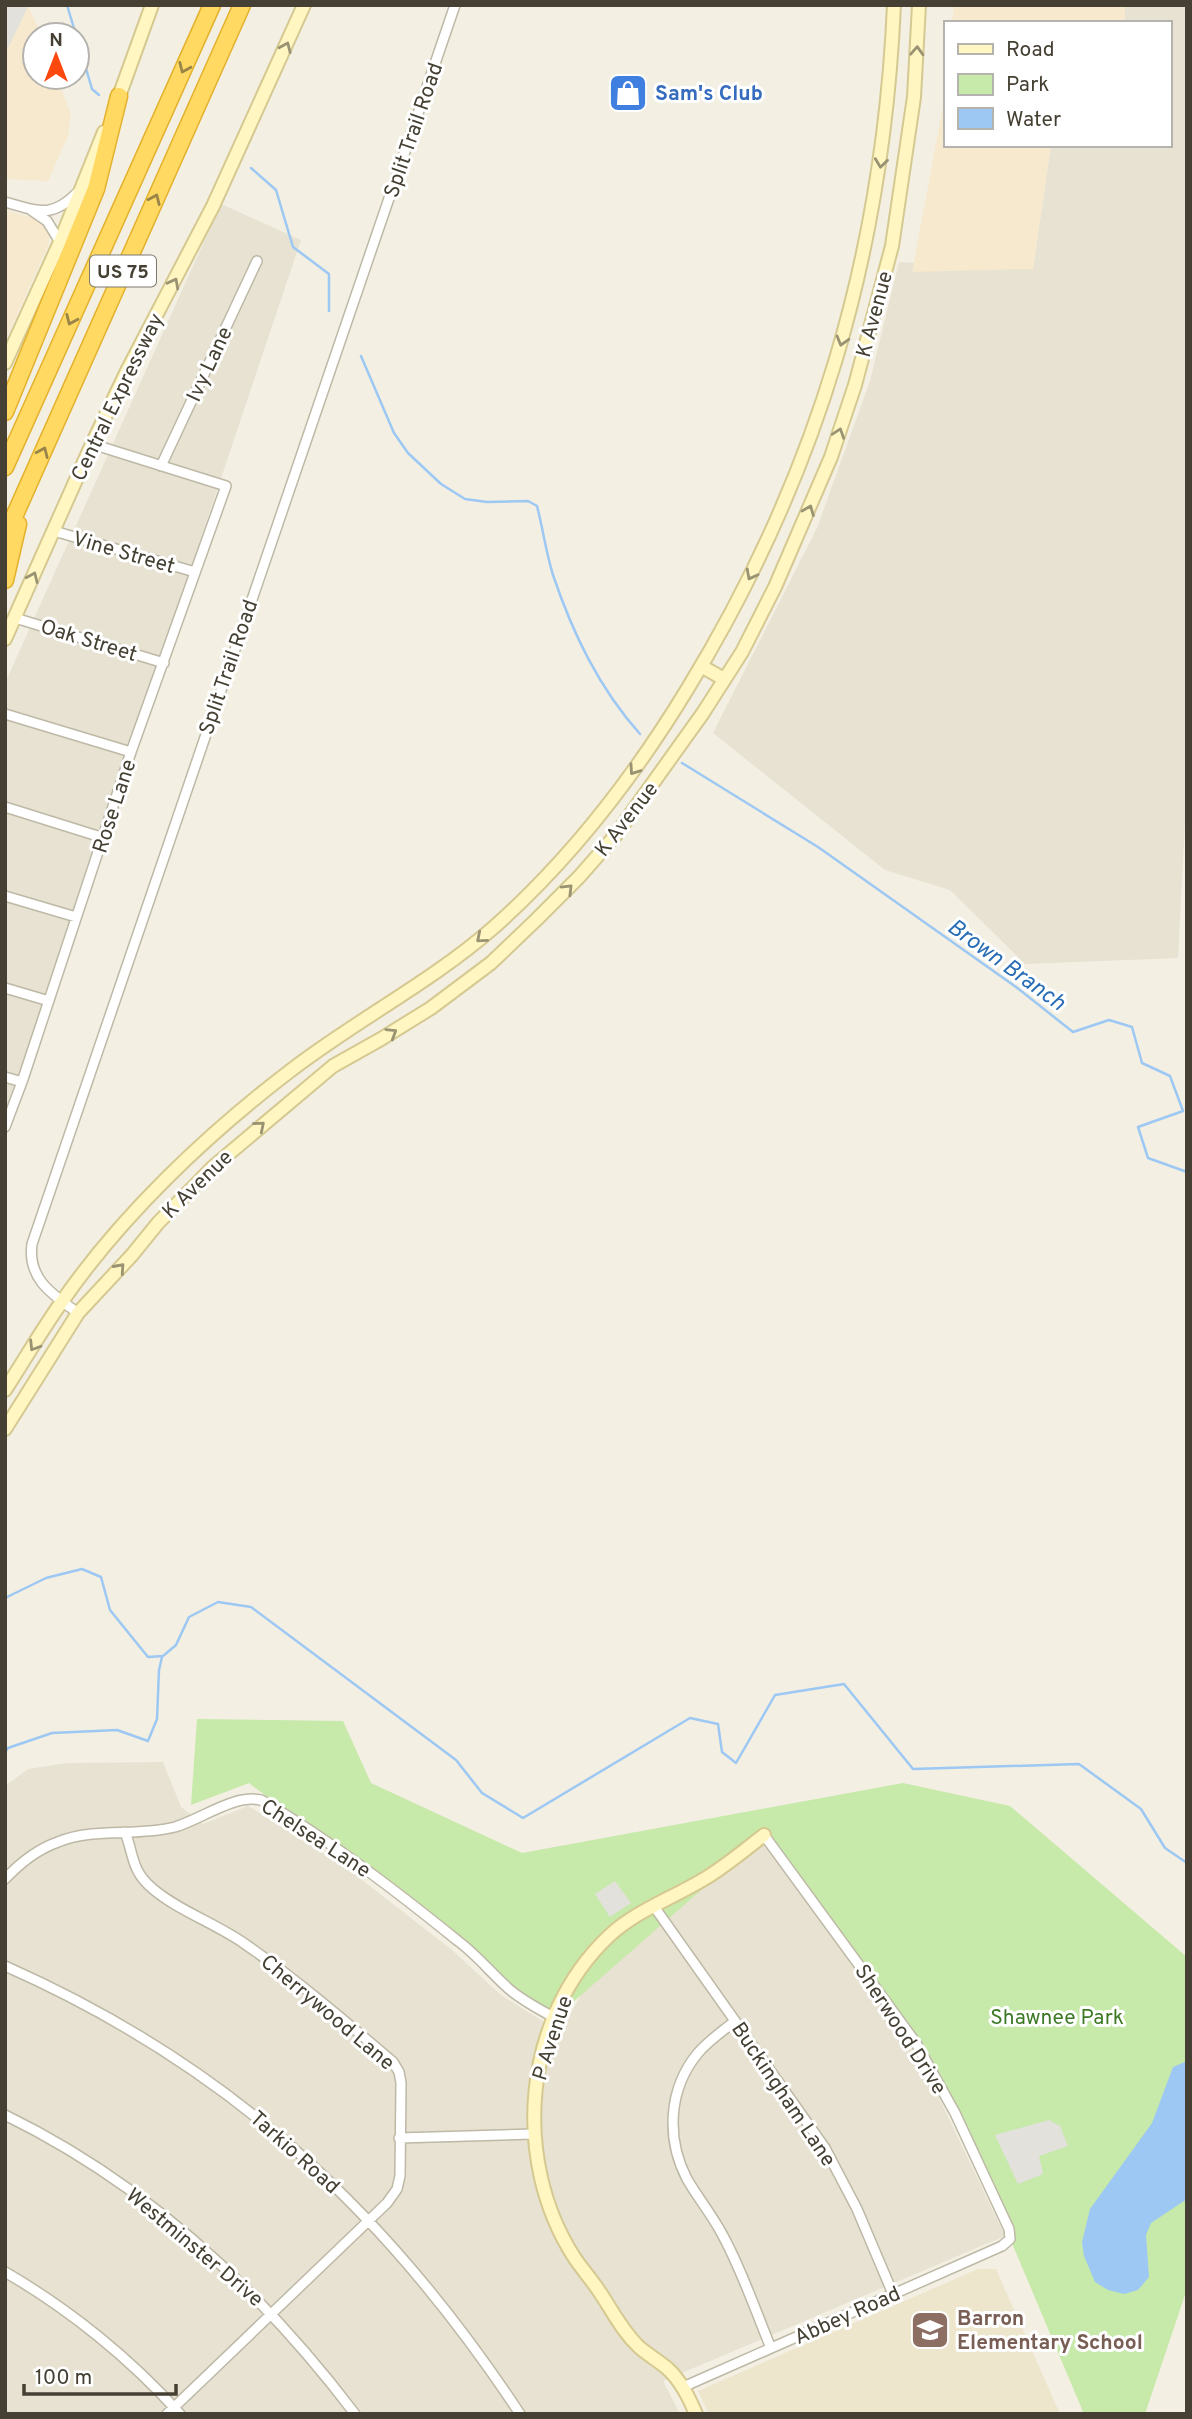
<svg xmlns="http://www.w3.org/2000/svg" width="1192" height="2419" viewBox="0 0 1192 2419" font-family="Overpass,sans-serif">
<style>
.residential{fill:#e7e2d1}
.commercial{fill:#f6e9cd}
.education{fill:#ede6cd}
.green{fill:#c7e9aa}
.parking{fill:#e3e1dc}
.water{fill:#9cc8f3}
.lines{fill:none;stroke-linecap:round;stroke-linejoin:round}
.stream{stroke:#9cc8f3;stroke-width:2.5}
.street-casing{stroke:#beb8a6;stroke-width:12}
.secondary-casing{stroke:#d5c991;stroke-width:16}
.highway-casing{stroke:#e4b12c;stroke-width:19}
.street{stroke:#fff;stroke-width:9}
.secondary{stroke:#fff6c1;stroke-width:12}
.highway{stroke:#ffd962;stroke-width:16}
.oneway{stroke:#999273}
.oneway2{stroke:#998548}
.labels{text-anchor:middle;stroke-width:6;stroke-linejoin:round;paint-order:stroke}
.shield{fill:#fff;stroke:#7d7970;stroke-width:2}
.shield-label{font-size:19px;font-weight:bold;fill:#454033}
.shop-label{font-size:21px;font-weight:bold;fill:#366cbe;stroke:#fff;text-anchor:start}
.street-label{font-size:21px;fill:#454033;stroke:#fff}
.park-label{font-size:21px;fill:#3d7925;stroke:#fff}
.education-label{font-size:21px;font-weight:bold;fill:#785e54;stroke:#fff;text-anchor:start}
.water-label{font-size:23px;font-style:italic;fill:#296db5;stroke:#fff}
</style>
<rect width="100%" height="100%" fill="#f3efe3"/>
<path class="residential" d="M 1125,5 L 1187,5 L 1187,784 L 1178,958 L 1025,964 L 950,890 L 885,870 L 713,733 L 817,528 L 870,381 L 899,262 L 1033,269 L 1051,145 L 1169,145 L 1169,23 L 1125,23 Z
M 221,204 L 301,240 L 5,1122 L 5,683 Z
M 163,1762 L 181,1807 L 203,1824 L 248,1806 L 348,1869 L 452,1950 L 501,1995 L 560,2032 L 581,1995 L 624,1947 L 764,1842 L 918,2054 L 1005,2236 L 663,2381 L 680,2414 L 5,2414 L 5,1786 L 28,1769 L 67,1763 Z"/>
<path class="commercial" d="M 5,5 L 28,5 L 41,35 L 35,35 L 35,77 L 57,77 L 71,115 L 68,136 L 48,181 L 5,179 Z
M 954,5 L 1125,5 L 1125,23 L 952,23 Z
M 945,96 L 945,145 L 1051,145 L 1033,269 L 912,272 Z
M 5,210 L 40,220 L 50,231 L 48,246 L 5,341 Z"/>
<path class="education" d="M 978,2269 L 996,2269 L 1060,2414 L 709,2414 L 698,2391 Z"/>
<path class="green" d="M 197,1719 L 343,1721 L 371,1783 L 522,1853 L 903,1783 L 1010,1806 L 1187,1957 L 1187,2289 L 1145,2414 L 1084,2414 L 941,2075 L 764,1835 L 555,2018 L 249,1783 L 191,1805 Z"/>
<path class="parking" d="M 5,5 L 28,7 L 5,54 Z
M 615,1881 L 631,1903 L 610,1917 L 595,1894 Z
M 1049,2120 L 1060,2126 L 1068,2146 L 1039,2156 L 1043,2174 L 1018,2184 L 995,2135 Z"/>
<path class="water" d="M 1187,2061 L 1187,2199 L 1151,2223 L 1146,2235 L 1149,2277 L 1138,2290 L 1124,2294 L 1108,2290 L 1095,2282 L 1084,2256 L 1082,2242 L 1090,2209 L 1152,2123 L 1173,2067 Z"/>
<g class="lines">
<path class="stream" d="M 67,5 L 76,35
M 77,38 L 92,89 L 99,95
M 251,168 L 276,190 L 293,247 L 329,274 L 329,311
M 361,356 L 394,433 L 408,453 L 441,484 L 465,499 L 487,502 L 528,501 L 537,506 C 543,529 546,553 553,575 C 573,634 599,688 640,734
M 682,763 L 818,847 L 1016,987 L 1073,1032 L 1109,1020 L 1132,1027 L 1142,1063 L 1170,1076 L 1183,1111 L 1138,1127 L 1148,1158 L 1187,1172
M 5,1598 L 46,1578 L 82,1569 L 101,1577 L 110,1610 L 148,1657 L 163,1656 L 176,1645 L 189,1617 L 218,1602 L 251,1607 L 456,1760 L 482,1793 L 523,1818 L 690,1718 L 718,1724 L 722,1752 L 736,1763 L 775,1695 L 844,1684 L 913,1769 L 1079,1764 L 1141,1809 L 1165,1848 L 1187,1863
M 5,1752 L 8,1748 L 52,1733 L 117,1730 L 148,1741 L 157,1719 L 159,1670 L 162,1657"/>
<g class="street-casing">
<path id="street" d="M 5,202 C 38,211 51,219 77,193
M 31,210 L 47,221 L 60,242
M 161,466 L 257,261
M 54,531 L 195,572
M 15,618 L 164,663
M 5,714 L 131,752
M 5,807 L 104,838
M 5,896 L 76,917
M 5,988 L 49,1001
M 5,1077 L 22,1082
M 5,1127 L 22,1082 L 131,752 L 226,486 L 92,444
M 78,1313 C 53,1295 27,1279 32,1244 L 455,5
M 125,1832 C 134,1855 131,1871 153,1889 C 179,1911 217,1924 245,1944 C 297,1980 345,2021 393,2062 L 399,2072 L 401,2083 L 400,2176 L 397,2189 L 387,2203 L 167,2414
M 5,1879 C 20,1863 38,1849 58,1842 C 95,1827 136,1837 175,1827 C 202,1819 234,1794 261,1800 C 331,1841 395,1890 458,1941 C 477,1955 492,1974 509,1989 C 523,2001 539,2009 555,2018
M 653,1905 L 825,2148 L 857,2209 L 893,2294
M 5,1966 C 229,2065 386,2211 520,2414
M 735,2021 C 723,2031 708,2041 698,2053 C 668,2089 666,2139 687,2179 C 698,2198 712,2215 722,2234 C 742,2270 755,2310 771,2348
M 5,2115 C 146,2184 261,2290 355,2414
M 399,2138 L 533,2134
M 5,2272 C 69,2309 131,2359 180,2414
M 683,2387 L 1002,2246 L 1010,2239 L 1009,2229 L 955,2113 L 916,2043 L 764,1835"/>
</g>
<g class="secondary-casing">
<path id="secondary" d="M 117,102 L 152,5
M 5,363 L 60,242 L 104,132
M 5,639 L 92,444 L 127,371 L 213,206 L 304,5
M 701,666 L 724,679
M 5,1390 C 24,1361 41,1331 61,1303 C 120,1217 206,1135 290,1071 C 356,1020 430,983 493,928 C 571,859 634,777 688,688 C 818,475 883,254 894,5
M 5,1429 L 78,1313 L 132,1255 L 158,1223 L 213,1167 L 333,1066 L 381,1039 L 431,1008 L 491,963 L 536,920 L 579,877 L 615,836 L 703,713 L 742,652 L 775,587 L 831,457 L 855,385 L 892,246 L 914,97 L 919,5
M 696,2414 C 689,2398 681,2381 668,2369 C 659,2361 648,2355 639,2347 C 622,2331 612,2310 599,2291 C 591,2279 582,2269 574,2257 C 511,2159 523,2017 609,1936 C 638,1909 676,1897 709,1876 C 728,1864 746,1849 764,1835"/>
</g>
<g class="highway-casing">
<path id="highway" d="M 5,412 L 96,189 L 119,96
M 5,467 L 212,5
M 5,537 L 242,5
M 5,580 L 18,524"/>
</g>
<use href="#street" class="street"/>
<use href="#secondary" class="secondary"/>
<use href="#highway" class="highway"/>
</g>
<defs><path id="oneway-chevron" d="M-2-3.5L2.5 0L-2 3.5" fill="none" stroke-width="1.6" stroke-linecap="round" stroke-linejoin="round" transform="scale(1.75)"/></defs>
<g class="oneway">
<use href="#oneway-chevron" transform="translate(286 47) rotate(-66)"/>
<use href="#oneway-chevron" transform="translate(917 51) rotate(-87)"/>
<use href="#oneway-chevron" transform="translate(881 163) rotate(97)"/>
<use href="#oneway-chevron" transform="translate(174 283) rotate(-62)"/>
<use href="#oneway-chevron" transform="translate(842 341) rotate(106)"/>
<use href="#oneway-chevron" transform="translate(839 433) rotate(-71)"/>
<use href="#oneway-chevron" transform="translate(809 510) rotate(-68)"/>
<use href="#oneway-chevron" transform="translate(751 575) rotate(118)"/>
<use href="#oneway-chevron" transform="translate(33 577) rotate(-66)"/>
<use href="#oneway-chevron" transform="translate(634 770) rotate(125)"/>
<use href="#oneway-chevron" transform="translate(568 889) rotate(-45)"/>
<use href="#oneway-chevron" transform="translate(481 938) rotate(140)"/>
<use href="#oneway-chevron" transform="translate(392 1033) rotate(-32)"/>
<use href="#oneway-chevron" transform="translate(260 1126) rotate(-40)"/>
<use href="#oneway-chevron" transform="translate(120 1268) rotate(-48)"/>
<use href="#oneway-chevron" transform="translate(34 1346) rotate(122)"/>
</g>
<g class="oneway2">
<use href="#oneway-chevron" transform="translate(184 68) rotate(114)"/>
<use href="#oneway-chevron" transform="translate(155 199) rotate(-66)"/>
<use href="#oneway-chevron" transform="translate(71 320) rotate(114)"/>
<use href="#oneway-chevron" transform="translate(43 452) rotate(-66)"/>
</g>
<defs>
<g id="shop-square" transform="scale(2.0125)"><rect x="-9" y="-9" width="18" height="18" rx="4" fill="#3f7fe0" stroke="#fff"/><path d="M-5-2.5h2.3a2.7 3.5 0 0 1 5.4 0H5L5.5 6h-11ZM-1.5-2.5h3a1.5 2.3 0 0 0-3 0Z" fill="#fff"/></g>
<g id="school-square" transform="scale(2.0125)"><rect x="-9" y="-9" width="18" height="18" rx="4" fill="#8d6e63" stroke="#fff"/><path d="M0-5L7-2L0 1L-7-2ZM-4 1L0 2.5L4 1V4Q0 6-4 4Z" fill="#fff"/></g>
</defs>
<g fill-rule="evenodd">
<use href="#shop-square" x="628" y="93"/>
<use href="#school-square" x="930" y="2330"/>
</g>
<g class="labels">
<rect class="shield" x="90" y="255.5" width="66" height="31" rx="5"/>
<g class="shield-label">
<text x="123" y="278">US 75</text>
</g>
<g class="shop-label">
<text x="655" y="100">Sam's Club</text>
</g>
<g class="street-label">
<text transform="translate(413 130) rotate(-71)" y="7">Split Trail Road</text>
<text transform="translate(874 314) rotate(-75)" y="7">K Avenue</text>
<text transform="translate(209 364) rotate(-65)" y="7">Ivy Lane</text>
<text transform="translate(117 397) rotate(-64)" y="7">Central Expressway</text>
<text transform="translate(124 552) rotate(16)" y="7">Vine Street</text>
<text transform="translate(89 640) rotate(17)" y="7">Oak Street</text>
<text transform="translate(228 667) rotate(-71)" y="7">Split Trail Road</text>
<text transform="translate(114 806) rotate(-72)" y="7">Rose Lane</text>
<text transform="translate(626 819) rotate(-52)" y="7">K Avenue</text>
<text transform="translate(197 1184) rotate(-44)" y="7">K Avenue</text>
<text transform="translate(316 1838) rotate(33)" y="7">Chelsea Lane</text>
<text transform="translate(328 2012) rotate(40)" y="7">Cherrywood Lane</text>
<text transform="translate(901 2029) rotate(57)" y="7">Sherwood Drive</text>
<text transform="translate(552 2038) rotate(-72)" y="7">P Avenue</text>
<text transform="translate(784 2094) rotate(56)" y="7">Buckingham Lane</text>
<text transform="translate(295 2152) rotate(42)" y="7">Tarkio Road</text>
<text transform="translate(195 2247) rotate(40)" y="7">Westminster Drive</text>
<text transform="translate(847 2315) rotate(-24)" y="7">Abbey Road</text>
</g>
<g class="park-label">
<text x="1057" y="2024">Shawnee Park</text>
</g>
<g class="education-label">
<text x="957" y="2325">Barron<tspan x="957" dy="24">Elementary School</tspan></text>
</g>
<g class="water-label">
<text transform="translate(1007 964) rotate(36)" y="8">Brown Branch</text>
</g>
</g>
<rect width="1192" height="2419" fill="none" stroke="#454033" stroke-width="14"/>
<rect x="944" y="21" width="228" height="126" fill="#ffffff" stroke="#b5b3ad" stroke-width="2"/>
<rect x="958" y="44" width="35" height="10" fill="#fff6c1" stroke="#b5b3ad" stroke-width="2"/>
<text x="1006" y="56" font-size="21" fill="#454033">Road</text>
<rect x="958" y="74" width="35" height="21" fill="#c7e9aa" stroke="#b5b3ad" stroke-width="2"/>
<text x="1006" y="91" font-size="21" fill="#454033">Park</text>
<rect x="958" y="108" width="35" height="21" fill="#9cc8f3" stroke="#b5b3ad" stroke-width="2"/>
<text x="1006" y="126" font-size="21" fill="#454033">Water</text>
<g transform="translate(56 56)"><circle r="33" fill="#ffffff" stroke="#b5b3ad" stroke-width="2"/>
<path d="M0-5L12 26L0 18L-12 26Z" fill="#ff480e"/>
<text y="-10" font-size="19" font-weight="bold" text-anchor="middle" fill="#454033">N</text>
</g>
<path d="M24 2384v10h152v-10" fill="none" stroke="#454033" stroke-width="3.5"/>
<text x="35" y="2384" font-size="21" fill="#454033" stroke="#ffffff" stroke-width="5" paint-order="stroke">100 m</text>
</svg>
